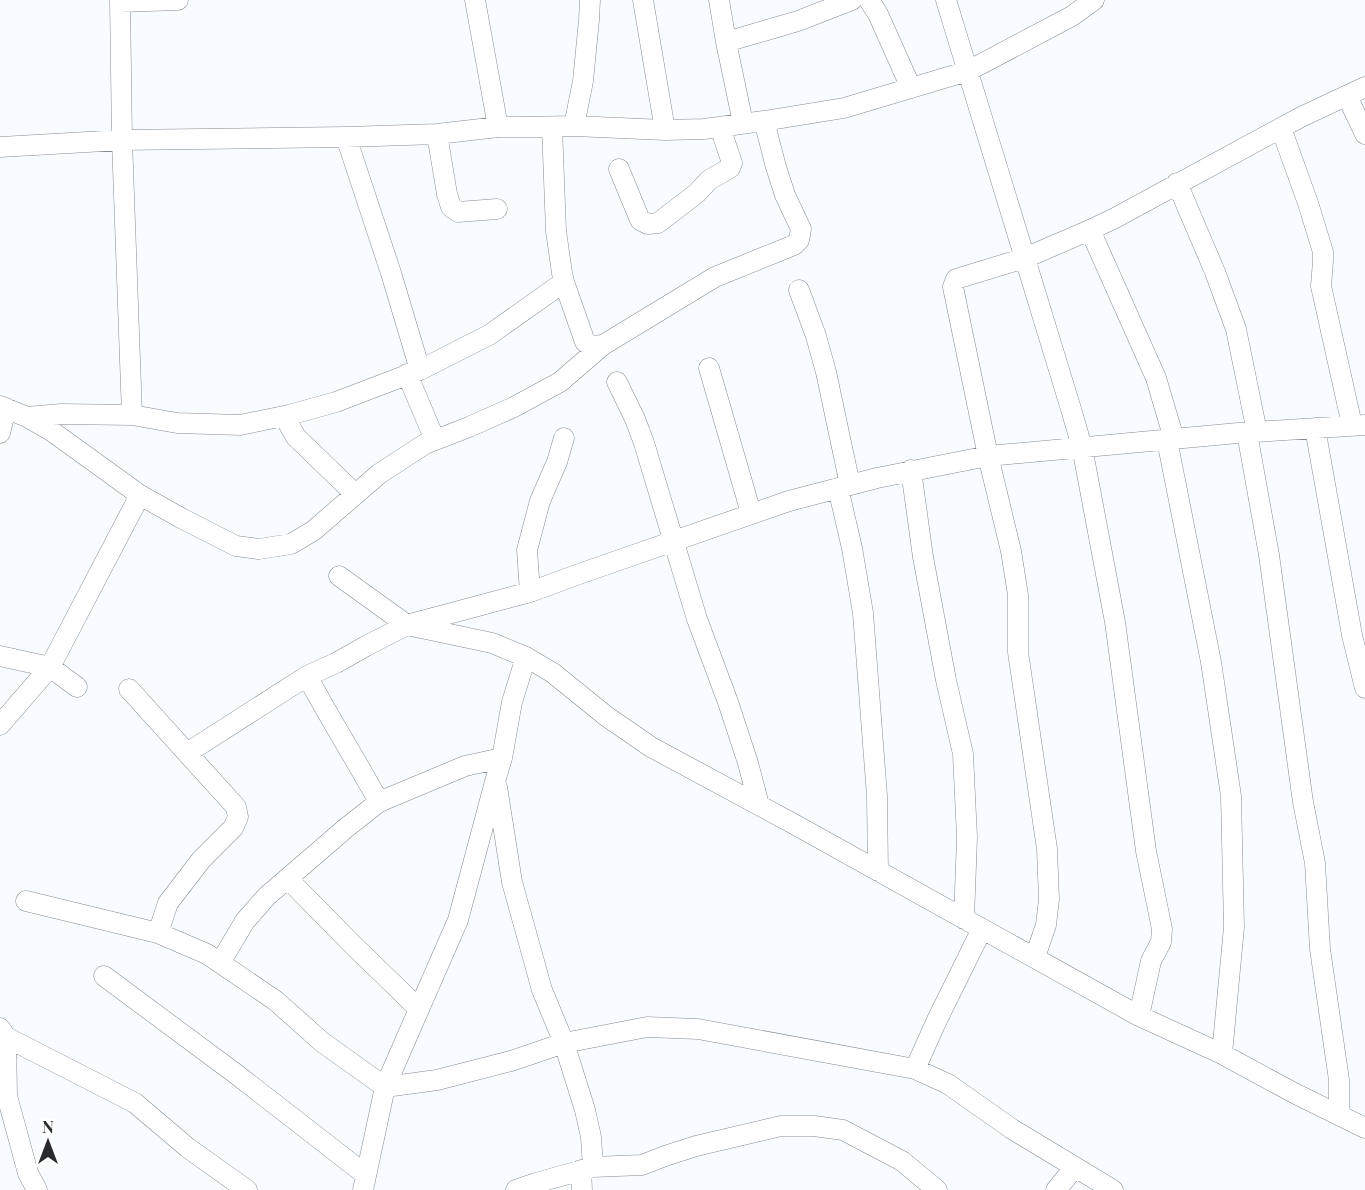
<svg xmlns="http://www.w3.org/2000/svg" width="1365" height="1190" viewBox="0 0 1365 1190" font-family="'Playfair Display',serif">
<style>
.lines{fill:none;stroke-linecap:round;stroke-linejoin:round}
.minor-casing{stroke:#858b92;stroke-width:21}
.minor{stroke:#fff;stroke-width:20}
</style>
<rect width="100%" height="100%" fill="#f9fcff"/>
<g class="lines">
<g class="minor-casing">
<path id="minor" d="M 120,0 L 122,140 L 132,415
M 475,0 L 498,127
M 643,0 L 665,130
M 719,0 L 726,42 L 743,123
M 869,0 L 878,14 L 911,88
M 946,0 L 1071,409 L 1082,447 L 1115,622 L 1146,851 L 1162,929 L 1161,942 L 1151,961 L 1139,1016
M 120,2 L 178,0
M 726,42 L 798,21 L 852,0
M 1347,96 L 1365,134
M 574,126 L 583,81 L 589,20 L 590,0
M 552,127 L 556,231 L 562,273 L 564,282 L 585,342 L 592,346 L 603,345 L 715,277 L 794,245 L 799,240 L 801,229 L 785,195 L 776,167 L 764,121
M 1281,128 L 1308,203 L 1323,252 L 1323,261 L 1321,286 L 1352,425
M 437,134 L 447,194 L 451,207 L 458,212 L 497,209
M 346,137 L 391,273 L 420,370
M 0,147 L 122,140 L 346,137 L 437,134 L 498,127 L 520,127 L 574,126 L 665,130 L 704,129 L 764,121 L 844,108 L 968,71 L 1072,16 L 1094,0
M 619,169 L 640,220 L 648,224 L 658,223 L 697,193 L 709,180 L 730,168 L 732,163 L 720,127
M 1177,183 L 1215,272 L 1236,329 L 1257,432
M 1090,230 L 1156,378 L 1174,439
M 799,290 L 816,336 L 826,372 L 850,485
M 709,368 L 751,513
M 407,374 L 435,440
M 617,382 L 635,419 L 644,443 L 697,619 L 728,702 L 748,763 L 759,805
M 0,406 L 27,417 L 50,430 L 140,495 L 181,518 L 236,546 L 259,549 L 291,544 L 313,531 L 379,474 L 425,444 L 469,427 L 514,407 L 560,382 L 603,345
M 284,416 L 296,437 L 355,494
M 27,417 L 61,414 L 132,415 L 177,423 L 240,425 L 289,415 L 336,402 L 420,370 L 489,335 L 564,282
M 1315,428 L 1352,635 L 1365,688
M 0,433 L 6,408
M 1247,433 L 1269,555 L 1303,802 L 1315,863 L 1320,949 L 1339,1080 L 1339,1115
M 1167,440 L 1211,662 L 1231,796 L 1234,927 L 1222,1054
M 911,470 L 923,557 L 946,680 L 963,754 L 967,837 L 964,919
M 838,488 L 852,548 L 863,613 L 877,796 L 878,871
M 339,576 L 407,625 L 492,643 L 526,657 L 553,673 L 606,716 L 651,747 L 792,823 L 1139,1016 L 1222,1054 L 1294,1093 L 1365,1128
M 530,592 L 527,550 L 540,501 L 557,462 L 564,438
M 0,656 L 50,667 L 77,687
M 307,676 C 330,719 356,760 379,802
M 129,689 L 236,807 L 238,817 L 233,828 L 201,860 L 168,903 L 158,933
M 0,725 L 50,667 L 140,495
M 187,753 L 307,676 L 336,663 L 366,646 L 407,625 L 530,592 L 582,573 L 789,501 L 877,478 L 988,456 L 1238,433 L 1365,425
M 497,787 L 512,882 L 542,990 L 564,1043 L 585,1110 L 591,1137 L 593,1167
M 288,879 L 354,946 L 419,1009
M 26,901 L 158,933 L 207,954 L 276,1001 L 322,1042 L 385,1087 L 437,1080 L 511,1061 L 564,1043 L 647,1027 L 698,1029 L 915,1069 L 948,1084 L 1012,1129 L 1113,1190
M 1035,957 L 1046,925 L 1049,899 L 1047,849 L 1018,652 L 1018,595 L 1011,551 L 988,456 L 953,287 L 956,279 L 1025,258 L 1090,230 L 1115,218 L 1301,117 L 1365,87
M 220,963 L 245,921 L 267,896 L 346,828 L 379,802 L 465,766 L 502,758
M 104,976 L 236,1074 L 366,1175
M 0,1028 L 6,1037 L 135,1103 L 188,1148 L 247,1190
M 6,1037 L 7,1096 L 28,1173 L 37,1190
M 915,1069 L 937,1020 L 982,929
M 581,1170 L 582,1190
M 363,1190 L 385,1087 L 458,920 L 496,778 L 502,758 L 512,702 L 526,657
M 516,1190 L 536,1183 L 593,1167 L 642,1165 L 665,1156 L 696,1146 L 781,1126 L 814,1126 L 843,1130 L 902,1161 L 937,1190
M 1056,1190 L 1075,1167"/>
</g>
<use href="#minor" class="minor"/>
</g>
<g transform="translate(48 1142)" stroke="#ffffff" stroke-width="4.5" paint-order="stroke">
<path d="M0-4.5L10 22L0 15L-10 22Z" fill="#282a2d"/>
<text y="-9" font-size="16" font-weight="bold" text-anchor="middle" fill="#282a2d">N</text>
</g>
</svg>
